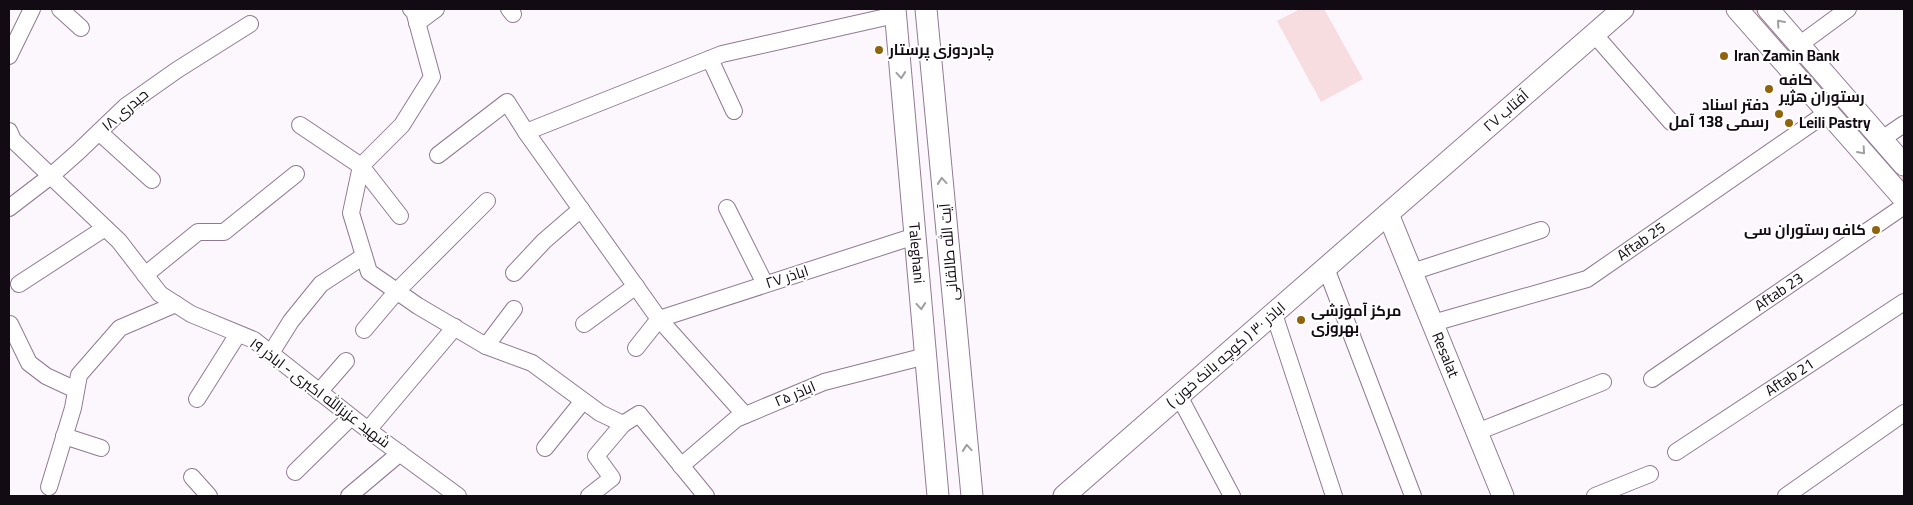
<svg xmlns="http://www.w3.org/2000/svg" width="1913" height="505" viewBox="0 0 1913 505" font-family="Georgia,Cairo,serif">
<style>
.grass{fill:#f7dce0}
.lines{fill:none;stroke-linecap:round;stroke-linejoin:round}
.minor-casing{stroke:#907993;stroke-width:18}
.major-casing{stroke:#907993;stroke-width:23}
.minor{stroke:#fff;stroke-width:16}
.major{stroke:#fff;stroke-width:21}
.oneway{stroke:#a19da1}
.poi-dot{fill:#8f640c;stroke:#fff;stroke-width:2}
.labels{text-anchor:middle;stroke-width:4;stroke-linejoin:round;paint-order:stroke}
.poi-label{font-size:15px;font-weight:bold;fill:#130b14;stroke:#fff;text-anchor:start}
.street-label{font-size:15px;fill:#130b14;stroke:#fff}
</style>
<rect width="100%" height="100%" fill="#fcf7fd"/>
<path class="grass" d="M 1300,9 L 1324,9 L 1363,79 L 1321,102 L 1277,21 Z
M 1745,9 L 1758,9 L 1904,173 L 1904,190 Z"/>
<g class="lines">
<g class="minor-casing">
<g id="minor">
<path d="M 60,9 L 81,28"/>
<path d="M 411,9 L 414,11 L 432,77 L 402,125 L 361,166 L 351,213 L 369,272 L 418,306 L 486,346 L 532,363 L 600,413 L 623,424 L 639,414 L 706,496"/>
<path d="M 509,9 L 513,14"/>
<path d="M 417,23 L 436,9"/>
<path d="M 1594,34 L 1671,122"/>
<path d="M 1799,45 L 1848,9"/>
<path d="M 9,56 L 32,9"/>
<path d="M 710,59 L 734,111"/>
<path d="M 300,125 L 361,166 L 400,216"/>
<path d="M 9,131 L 13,140 L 119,241 L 160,294 L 191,314 L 254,340 L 368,430 L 458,496"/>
<path d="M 99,132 L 152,180"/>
<path d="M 526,132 L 722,54 L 895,15"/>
<path d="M 1882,139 L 1904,124"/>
<path d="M 438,155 L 507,102 L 526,132 L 659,319 L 745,415"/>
<path d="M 9,208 L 52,175 L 78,152 L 126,106 L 177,70 L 250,24"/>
<path d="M 727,208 L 765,284"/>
<path d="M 1326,268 L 1413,496"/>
<path d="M 1412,272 L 1541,230"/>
<path d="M 514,273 L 544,241 L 581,209"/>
<path d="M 145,275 L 198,232 L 224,232 L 296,174"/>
<path d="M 19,284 L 105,228"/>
<path d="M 1274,314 L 1334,496"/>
<path id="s1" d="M 1433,323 L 1587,279 L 1828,112"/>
<path d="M 10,324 L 29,363 L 46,376 L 76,390"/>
<path d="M 584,324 L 636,286"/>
<path d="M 364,330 L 397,291 L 487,201"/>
<path d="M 486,346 L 514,309"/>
<path d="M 636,348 L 659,319 L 915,236"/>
<path d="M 271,353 L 291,321 L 321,284 L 364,256"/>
<path id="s2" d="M 1652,379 L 1904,206"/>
<path d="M 319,392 L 346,361"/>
<path d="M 1179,396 L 1232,496"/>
<path d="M 197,399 L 238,334"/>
<path d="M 368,430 L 455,327"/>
<path d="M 1477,432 L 1603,382"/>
<path d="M 64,436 L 101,448"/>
<path d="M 545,448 L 583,401"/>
<path id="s3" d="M 1676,452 L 1904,302"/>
<path d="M 681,466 L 736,419 L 824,382 L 926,356"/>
<path d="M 295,472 L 351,417"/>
<path d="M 192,477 L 209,496"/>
<path d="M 49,487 L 73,408 L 79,375 L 120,328 L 176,304"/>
<path d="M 349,496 L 400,453"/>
<path d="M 589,496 L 612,478 L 596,456 L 623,424"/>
<path d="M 1595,496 L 1650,474"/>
<path d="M 1786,496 L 1904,413"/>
</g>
</g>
<g class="major-casing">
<g id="major">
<path id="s4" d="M 895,9 L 938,496"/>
<path d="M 926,9 L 972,496"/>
<path d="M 1737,9 L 1904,199"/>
<path d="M 1768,9 L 1904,165"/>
<path id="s5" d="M 1388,214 L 1503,496"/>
<path d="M 1064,496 L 1623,9"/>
</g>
</g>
<use href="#minor" class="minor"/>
<use href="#major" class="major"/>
</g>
<defs><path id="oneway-chevron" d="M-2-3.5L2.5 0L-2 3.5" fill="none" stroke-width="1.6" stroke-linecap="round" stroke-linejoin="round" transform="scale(1.25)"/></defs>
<g class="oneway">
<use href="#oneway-chevron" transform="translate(1780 23) rotate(-131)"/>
<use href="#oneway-chevron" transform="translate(901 75) rotate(85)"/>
<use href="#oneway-chevron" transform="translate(1862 151) rotate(49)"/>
<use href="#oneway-chevron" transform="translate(942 181) rotate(-95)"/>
<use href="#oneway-chevron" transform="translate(921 306) rotate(85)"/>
<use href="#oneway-chevron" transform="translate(967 448) rotate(-95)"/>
</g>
<g class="poi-dot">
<circle cx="879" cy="50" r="5"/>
<circle cx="1724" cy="56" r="5"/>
<circle cx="1769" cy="89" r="5"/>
<circle cx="1779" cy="114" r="5"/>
<circle cx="1789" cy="123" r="5"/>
<circle cx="1876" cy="230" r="5"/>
<circle cx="1301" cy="320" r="5"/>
</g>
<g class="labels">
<g class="poi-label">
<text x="889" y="55">چادردوزی پرستار</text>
<text x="1734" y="61">Iran Zamin Bank</text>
<text x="1779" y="85">کافه<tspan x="1779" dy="17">رستوران هژیر</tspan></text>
<text x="1769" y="110" text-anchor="end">دفتر اسناد<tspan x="1769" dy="17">رسمی 138 آمل</tspan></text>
<text x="1799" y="128">Leili Pastry</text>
<text x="1866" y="235" text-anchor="end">کافه رستوران سی</text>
<text x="1311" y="316">مرکز آموزشی<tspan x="1311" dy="17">بهروزی</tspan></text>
</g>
<g class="street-label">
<text transform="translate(125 110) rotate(-40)" y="5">حیدری ۱۸</text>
<text transform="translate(1506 111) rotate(-41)" y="5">آفتاب ۲۷</text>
<text dy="5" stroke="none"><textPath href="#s1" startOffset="226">Aftab 25</textPath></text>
<text dy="5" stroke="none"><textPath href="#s4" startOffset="245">Taleghani</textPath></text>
<text transform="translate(949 252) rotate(-95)" y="5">آیت الله طالقانی</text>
<text transform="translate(787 277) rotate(-18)" y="5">اباذر ۲۷</text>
<text dy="5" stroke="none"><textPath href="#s2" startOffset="154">Aftab 23</textPath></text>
<text transform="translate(1226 355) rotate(-41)" y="5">اباذر ۳۰ ( کوچه بانک خون )</text>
<text dy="5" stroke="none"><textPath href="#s5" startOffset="152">Resalat</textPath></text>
<text dy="5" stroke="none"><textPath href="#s3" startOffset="136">Aftab 21</textPath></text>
<text transform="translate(320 393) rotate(37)" y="5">شهید عزیزالله اکبری - اباذر ۱۹</text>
<text transform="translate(795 394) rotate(-23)" y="5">اباذر ۲۵</text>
</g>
</g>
<rect width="1913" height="505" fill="none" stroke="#130b14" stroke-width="20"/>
</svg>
